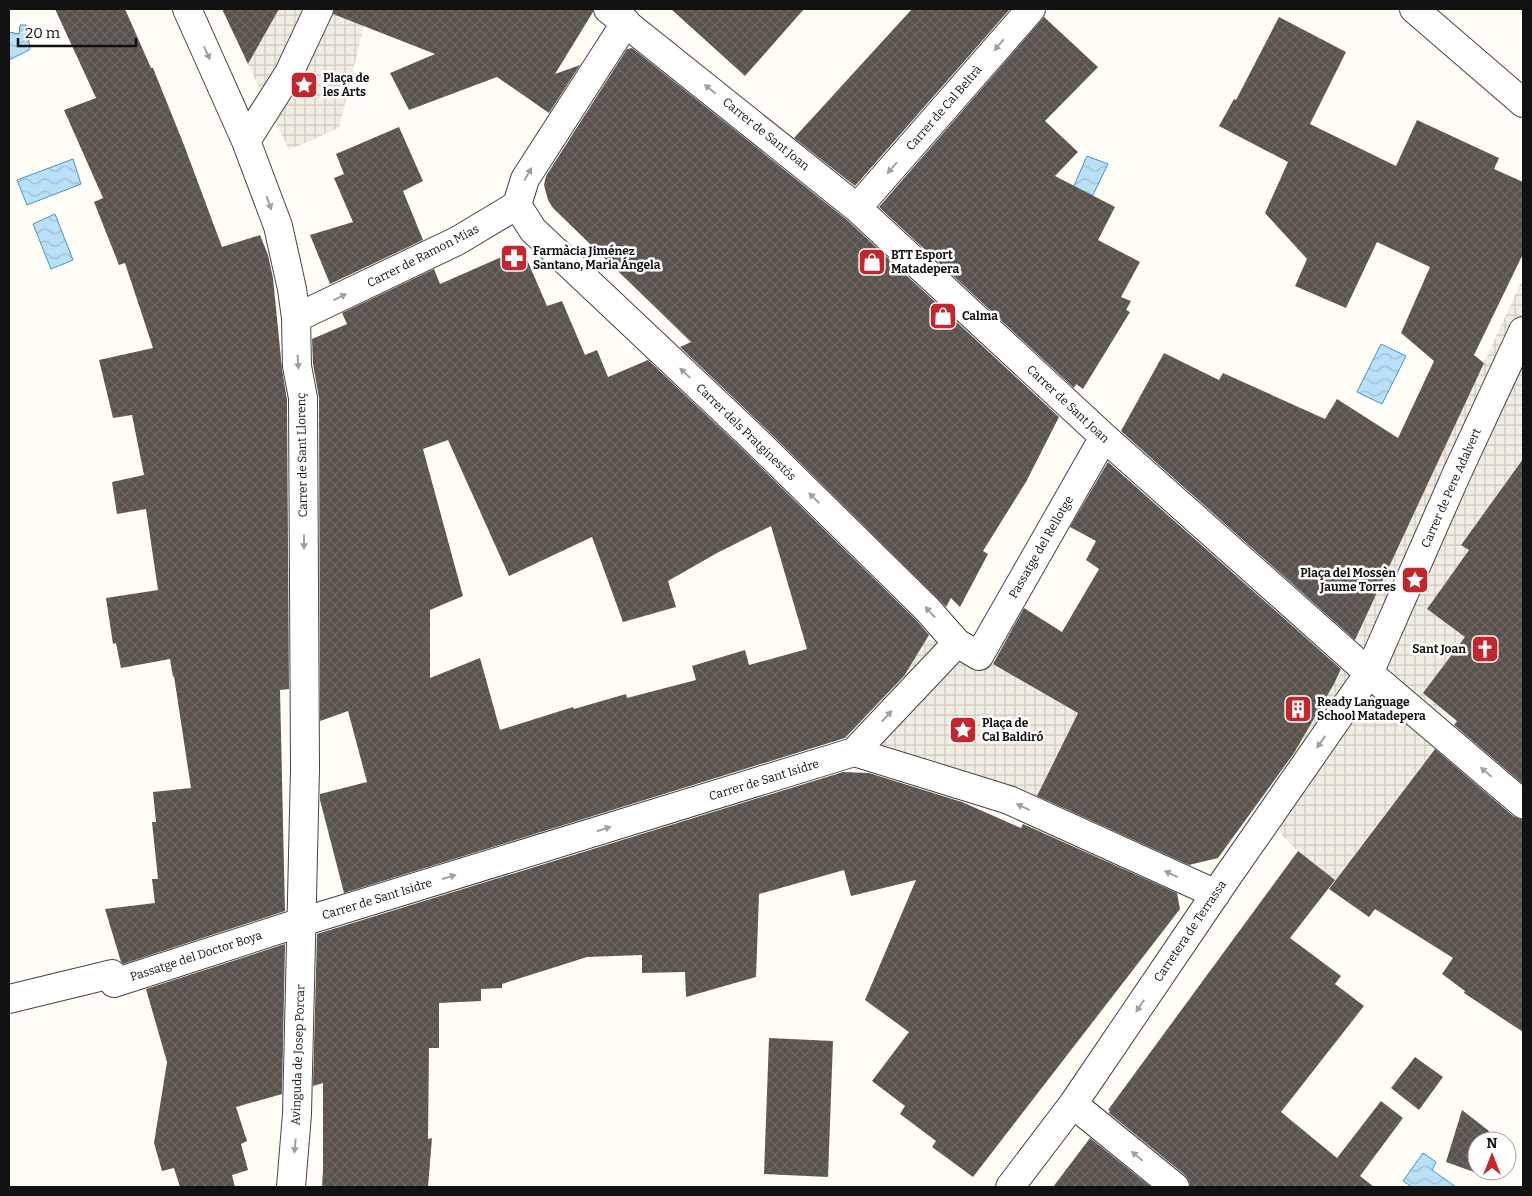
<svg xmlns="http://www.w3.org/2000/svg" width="1532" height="1196" viewBox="0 0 1532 1196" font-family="Bitter,serif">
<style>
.plaza{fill:url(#plaza-grid)}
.water{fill:url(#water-waves);stroke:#3f96cf}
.building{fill:url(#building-cross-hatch);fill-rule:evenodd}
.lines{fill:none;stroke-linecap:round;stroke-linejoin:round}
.street-casing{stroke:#444;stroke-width:30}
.street{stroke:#fff;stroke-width:28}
.oneway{fill:#a0a0a0}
.labels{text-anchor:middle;stroke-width:5;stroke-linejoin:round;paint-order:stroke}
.poi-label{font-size:12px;font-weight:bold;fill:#111;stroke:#fff;text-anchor:start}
.street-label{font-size:12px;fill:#111;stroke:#fff}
</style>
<defs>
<pattern id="plaza-grid" width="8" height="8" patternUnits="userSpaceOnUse" patternTransform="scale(1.25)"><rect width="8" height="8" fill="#f1ede2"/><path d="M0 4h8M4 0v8" fill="none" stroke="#cecac1"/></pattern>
<pattern id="water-waves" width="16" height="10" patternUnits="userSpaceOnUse" patternTransform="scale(1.25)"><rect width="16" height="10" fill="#b9e0f7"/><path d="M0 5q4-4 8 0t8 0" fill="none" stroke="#9ebfd3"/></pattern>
<pattern id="building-cross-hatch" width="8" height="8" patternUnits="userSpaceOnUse" patternTransform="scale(1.25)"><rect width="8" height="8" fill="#5a524d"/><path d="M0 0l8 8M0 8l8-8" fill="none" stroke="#6d6662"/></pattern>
</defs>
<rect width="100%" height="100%" fill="#fffdf5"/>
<path class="plaza" d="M 279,9 L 368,9 L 339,128 L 289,150 L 248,64 Z
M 1523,278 L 1523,459 L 1461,544 L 1469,550 L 1427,609 L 1465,637 L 1423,693 L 1443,709 L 1432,752 L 1335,880 L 1297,851 L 1256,807 L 1290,760 L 1340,674 Z
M 926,640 L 957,643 L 993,664 L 1078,712 L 1043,783 L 1032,811 L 840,748 L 903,677 Z"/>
<path class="water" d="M 20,25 L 26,25 L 30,48 L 29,50 L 9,60 L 9,32 L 19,34 Z
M 1087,156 L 1108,164 L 1087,207 L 1069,197 Z
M 73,159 L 81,184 L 27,205 L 17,180 Z
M 55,214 L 73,260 L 51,269 L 33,224 Z
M 1381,344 L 1406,356 L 1382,404 L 1357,392 Z
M 1423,1153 L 1436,1162 L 1432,1170 L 1456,1187 L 1412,1187 L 1403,1181 Z"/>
<path class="building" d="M 55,9 L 125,9 L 151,68 L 153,68 L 184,145 L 222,247 L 260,235 L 268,255 L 273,278 L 282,369 L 287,400 L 289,689 L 280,690 L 285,911 L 123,964 L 121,962 L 105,909 L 155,903 L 152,879 L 158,879 L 152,822 L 156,822 L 153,792 L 191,788 L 174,676 L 173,677 L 170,659 L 121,668 L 116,643 L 113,644 L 106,598 L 158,590 L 146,509 L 117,514 L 112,482 L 144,475 L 132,415 L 113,418 L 99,360 L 153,348 L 125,263 L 119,265 L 94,202 L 103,198 L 64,110 L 96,98 Z
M 222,9 L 279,9 L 248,64 Z
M 334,9 L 593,9 L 593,12 L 555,74 L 580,65 L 549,113 L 497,77 L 409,110 L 390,73 L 435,54 L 333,14 Z
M 671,9 L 804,9 L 745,76 Z
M 912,9 L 1010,9 L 855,186 L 794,138 Z
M 1044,17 L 1098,67 L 1045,121 L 1078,152 L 1055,176 L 1115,207 L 1098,240 L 1140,262 L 1121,297 L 1131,301 L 1126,310 L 1130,312 L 1083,389 L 1076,384 L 1074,388 L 879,207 Z
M 1279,17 L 1346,52 L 1310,124 L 1396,166 L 1417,120 L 1499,158 L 1494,169 L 1523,182 L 1523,254 L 1474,355 L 1484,363 L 1355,640 L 1121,431 L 1164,353 L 1219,380 L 1223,373 L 1325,419 L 1337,399 L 1398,438 L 1434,361 L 1401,333 L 1430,267 L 1377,242 L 1346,308 L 1295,286 L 1307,259 L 1265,213 L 1288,162 L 1219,126 L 1234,99 L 1236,100 Z
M 632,48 L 847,220 L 1059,417 L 1026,482 L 983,551 L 988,554 L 960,607 L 951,598 L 946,607 L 757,420 L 680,347 L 691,342 L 553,208 L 548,200 L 544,185 L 546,176 L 627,49 Z
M 399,127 L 423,181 L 403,191 L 423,240 L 330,284 L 310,235 L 353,222 L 334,178 L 344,174 L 336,154 Z
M 522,248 L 547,306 L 562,301 L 585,355 L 597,350 L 608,377 L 648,360 L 735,442 L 916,620 L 929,635 L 904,676 L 845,738 L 344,893 L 320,800 L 320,794 L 367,782 L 348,711 L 320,721 L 319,398 L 313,364 L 312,339 L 347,324 L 342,313 L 434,269 L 440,284 ZM 448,440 L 509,576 L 592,537 L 623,622 L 676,607 L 668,581 L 717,553 L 771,526 L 807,649 L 749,665 L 745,650 L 692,666 L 696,680 L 627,698 L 626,694 L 574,709 L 573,707 L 500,730 L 480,658 L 430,678 L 430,610 L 463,596 L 423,449 Z
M 1523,459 L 1523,784 L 1454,725 L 1457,721 L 1423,693 L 1465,637 L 1427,609 L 1469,550 L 1461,545 Z
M 1108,462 L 1341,669 L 1334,684 L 1294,753 L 1218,858 L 1189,865 L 1037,796 L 1078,713 L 993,664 L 1024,608 L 1062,632 L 1099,569 L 1086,560 L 1096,541 L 1070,527 Z
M 1435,749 L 1513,816 L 1520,819 L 1523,819 L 1523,1032 L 1464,993 L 1465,991 L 1442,974 L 1453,958 L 1375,909 L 1369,917 L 1329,889 Z
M 843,772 L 869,773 L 962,802 L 1021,828 L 1023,824 L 1177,893 L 1180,909 L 973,1177 L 932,1147 L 936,1141 L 900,1114 L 905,1106 L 872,1081 L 909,1032 L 865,1000 L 916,880 L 851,896 L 844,870 L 759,894 L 756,977 L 686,997 L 685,972 L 642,973 L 642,955 L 587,957 L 502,984 L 502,988 L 481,989 L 481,1001 L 439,1003 L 439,1048 L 429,1048 L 428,1139 L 432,1138 L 428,1187 L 322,1187 L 323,1170 L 323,1083 L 313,1086 L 317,934 Z
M 1298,851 L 1335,880 L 1290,938 L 1341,976 L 1335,984 L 1364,1006 L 1281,1112 L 1337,1158 L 1381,1101 L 1403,1118 L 1360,1176 L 1374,1187 L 1190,1187 L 1189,1181 L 1185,1175 L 1109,1113 L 1110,1111 L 1108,1110 Z
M 285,944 L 282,1094 L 236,1107 L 247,1141 L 241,1144 L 248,1170 L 232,1175 L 235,1187 L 180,1187 L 174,1168 L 162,1171 L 154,1143 L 167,1062 L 146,989 Z
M 769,1038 L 833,1041 L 828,1177 L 764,1174 Z
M 1415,1057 L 1443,1077 L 1419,1110 L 1391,1088 Z
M 1462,1110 L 1489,1131 L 1485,1141 L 1477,1141 L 1477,1163 L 1474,1172 L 1446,1162 Z
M 1090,1138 L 1151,1187 L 1053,1187 Z"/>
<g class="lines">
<g class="street-casing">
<path id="street" d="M 187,9 L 246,141 L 278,226 L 292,289 L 296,318 L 297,366 L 303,398 L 305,769 L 297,1114 L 291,1187
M 608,9 L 857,208 L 1104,437 L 1369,673 L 1523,804
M 1414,9 L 1523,103
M 246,141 L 289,73 L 319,9
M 517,205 L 533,230 L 746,431 L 927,609 L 957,643 L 979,656 L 1104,437
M 857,208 L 1031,9
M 296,318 L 457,241 L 517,205 L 525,179 L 626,22
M 854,752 L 957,643
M 9,999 L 112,974 L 114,983 L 302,922 L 854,752 L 1009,800 L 1216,894
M 1073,1104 L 1175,1187
M 1010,1187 L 1073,1104 L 1223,883 L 1369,673 L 1457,473 L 1523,331"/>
</g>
<use href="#street" class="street"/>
</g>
<defs><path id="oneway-solid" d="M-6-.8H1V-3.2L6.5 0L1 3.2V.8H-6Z" transform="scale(1.25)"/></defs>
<g class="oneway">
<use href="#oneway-solid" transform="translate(999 45) rotate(131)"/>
<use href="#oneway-solid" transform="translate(207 53) rotate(66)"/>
<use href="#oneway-solid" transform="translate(710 89) rotate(-141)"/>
<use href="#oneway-solid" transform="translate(892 168) rotate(131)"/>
<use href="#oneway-solid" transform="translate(528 174) rotate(-60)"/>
<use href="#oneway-solid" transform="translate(269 203) rotate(70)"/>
<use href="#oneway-solid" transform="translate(340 297) rotate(-26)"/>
<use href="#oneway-solid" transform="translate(298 362) rotate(87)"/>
<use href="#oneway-solid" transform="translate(685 373) rotate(-137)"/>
<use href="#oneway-solid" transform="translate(814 498) rotate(-136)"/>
<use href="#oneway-solid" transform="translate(304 542) rotate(90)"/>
<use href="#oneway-solid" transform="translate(930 612) rotate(-133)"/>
<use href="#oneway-solid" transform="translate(887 716) rotate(-47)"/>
<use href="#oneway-solid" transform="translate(1321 742) rotate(125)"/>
<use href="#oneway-solid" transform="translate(1486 772) rotate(-140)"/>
<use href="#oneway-solid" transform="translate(1023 807) rotate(-155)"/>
<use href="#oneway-solid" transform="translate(604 829) rotate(-17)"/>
<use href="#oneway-solid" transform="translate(1171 874) rotate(-155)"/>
<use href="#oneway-solid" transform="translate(449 877) rotate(-17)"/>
<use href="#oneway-solid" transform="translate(1140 1006) rotate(124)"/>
<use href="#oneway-solid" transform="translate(295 1146) rotate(95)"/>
<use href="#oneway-solid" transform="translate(1137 1156) rotate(-140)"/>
</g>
<defs>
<g id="sight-square" transform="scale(1.4375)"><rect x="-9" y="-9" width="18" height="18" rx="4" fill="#c4262e" stroke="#fff"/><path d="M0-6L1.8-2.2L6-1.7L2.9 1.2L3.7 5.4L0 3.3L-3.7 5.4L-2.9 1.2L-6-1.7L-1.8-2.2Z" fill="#fff"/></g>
<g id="pharmacy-square" transform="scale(1.4375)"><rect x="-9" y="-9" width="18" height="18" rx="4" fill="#c4262e" stroke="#fff"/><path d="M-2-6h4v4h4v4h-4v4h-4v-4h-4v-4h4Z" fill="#fff"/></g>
<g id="shop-square" transform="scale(1.4375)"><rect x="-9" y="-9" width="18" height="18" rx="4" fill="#c4262e" stroke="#fff"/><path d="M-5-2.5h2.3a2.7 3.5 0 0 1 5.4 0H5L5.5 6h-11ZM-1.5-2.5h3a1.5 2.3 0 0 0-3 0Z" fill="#fff"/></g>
<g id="church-square" transform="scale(1.4375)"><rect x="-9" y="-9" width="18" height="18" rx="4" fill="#c4262e" stroke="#fff"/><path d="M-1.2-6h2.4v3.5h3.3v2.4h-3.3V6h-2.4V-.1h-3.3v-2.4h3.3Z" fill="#fff"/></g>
<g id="building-square" transform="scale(1.4375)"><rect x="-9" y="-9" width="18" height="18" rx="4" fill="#c4262e" stroke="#fff"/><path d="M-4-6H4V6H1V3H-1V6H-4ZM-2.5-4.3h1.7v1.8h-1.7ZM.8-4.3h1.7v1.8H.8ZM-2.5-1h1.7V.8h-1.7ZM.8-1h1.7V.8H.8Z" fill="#fff"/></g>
</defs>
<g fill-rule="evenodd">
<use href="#sight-square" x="304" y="85"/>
<use href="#pharmacy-square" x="514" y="258"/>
<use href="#shop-square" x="872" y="262"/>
<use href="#shop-square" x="943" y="316"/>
<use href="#sight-square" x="1415" y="580"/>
<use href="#church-square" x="1485" y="649"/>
<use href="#building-square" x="1298" y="709"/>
<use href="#sight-square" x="963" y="730"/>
</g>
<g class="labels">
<g class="poi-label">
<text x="323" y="82">Plaça de<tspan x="323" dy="14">les Arts</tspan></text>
<text x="533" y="255">Farmàcia Jiménez<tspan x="533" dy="14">Santano, Maria Ángela</tspan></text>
<text x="891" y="259">BTT Esport<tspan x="891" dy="14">Matadepera</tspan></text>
<text x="962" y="320">Calma</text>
<text x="1396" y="577" text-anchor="end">Plaça del Mossèn<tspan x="1396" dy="14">Jaume Torres</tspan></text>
<text x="1466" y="653" text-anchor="end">Sant Joan</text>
<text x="1317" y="706">Ready Language<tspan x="1317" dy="14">School Matadepera</tspan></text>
<text x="982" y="727">Plaça de<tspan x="982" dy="14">Cal Baldiró</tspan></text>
</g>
<g class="street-label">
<text transform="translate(944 108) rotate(-49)" y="4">Carrer de Cal Beltrà</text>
<text transform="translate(766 134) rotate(39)" y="4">Carrer de Sant Joan</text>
<text transform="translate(423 256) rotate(-27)" y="4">Carrer de Ramon Mias</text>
<text transform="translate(1068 404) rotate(43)" y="4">Carrer de Sant Joan</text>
<text transform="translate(746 432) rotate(44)" y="4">Carrer dels Pratginestós</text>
<text transform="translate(302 455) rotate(-91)" y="4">Carrer de Sant Llorenç</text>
<text transform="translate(1451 488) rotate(-66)" y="4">Carrer de Pere Adalvert</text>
<text transform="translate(1041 547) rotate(-60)" y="4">Passatge del Rellotge</text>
<text transform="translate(764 780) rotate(-17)" y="4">Carrer de Sant Isidre</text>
<text transform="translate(377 899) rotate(-17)" y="4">Carrer de Sant Isidre</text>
<text transform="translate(1190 931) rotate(-56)" y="4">Carretera de Terrassa</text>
<text transform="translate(196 956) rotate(-18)" y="4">Passatge del Doctor Boya</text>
<text transform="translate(298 1055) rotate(-88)" y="4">Avinguda de Josep Porcar</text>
</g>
</g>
<rect width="1532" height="1196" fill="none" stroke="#111111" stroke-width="20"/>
<g transform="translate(1492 1156)"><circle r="24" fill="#ffffff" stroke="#a0a0a0"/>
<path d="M0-4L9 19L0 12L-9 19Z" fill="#c4262e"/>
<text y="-8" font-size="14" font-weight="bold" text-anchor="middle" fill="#111111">N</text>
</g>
<path d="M18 38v8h118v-8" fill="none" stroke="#111111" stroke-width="2.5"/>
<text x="25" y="38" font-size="15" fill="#111111" stroke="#ffffff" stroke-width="4" paint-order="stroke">20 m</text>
</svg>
